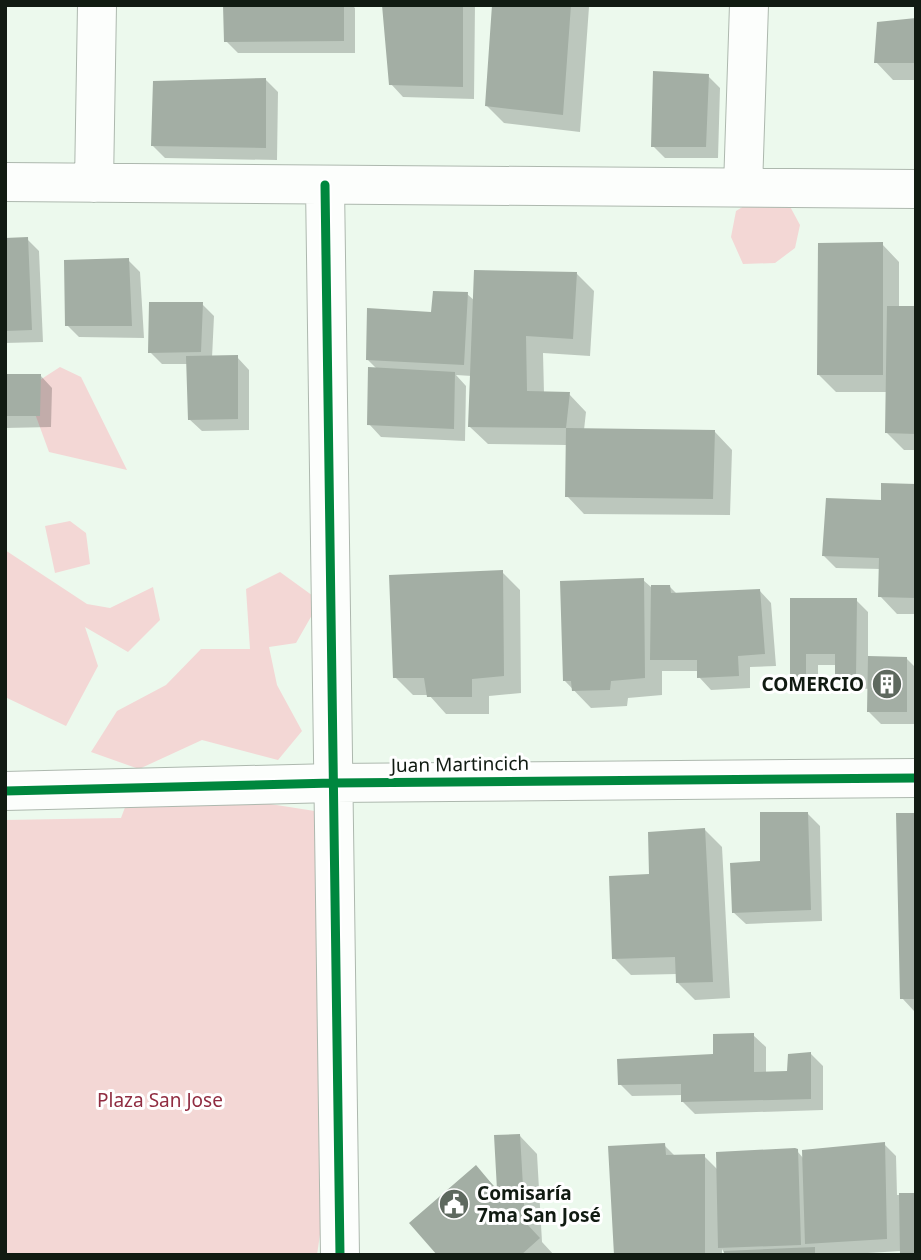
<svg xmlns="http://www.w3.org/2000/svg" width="921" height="1260" viewBox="0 0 921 1260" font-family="'Noto Sans',sans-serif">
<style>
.green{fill:#f3d7d5}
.shadow{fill:#0003}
.building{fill:#a3aea4}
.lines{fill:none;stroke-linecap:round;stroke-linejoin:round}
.minor-casing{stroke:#adb8ae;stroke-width:40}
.minor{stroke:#fcfefc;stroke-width:38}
.cycleway-casing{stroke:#fff;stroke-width:13}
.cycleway{stroke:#00873e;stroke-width:9}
.labels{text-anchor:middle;stroke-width:6;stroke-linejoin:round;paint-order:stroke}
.poi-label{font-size:19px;font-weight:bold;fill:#111b12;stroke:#fff;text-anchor:end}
.street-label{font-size:19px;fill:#111b12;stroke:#fff}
.park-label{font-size:19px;fill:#902c41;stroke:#fff}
</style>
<rect width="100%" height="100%" fill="#ecf9ed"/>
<path class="green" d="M 757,198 L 786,199 L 800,225 L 795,248 L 775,263 L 743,264 L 731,237 L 736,211 Z
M 60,367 L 81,377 L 127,470 L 49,452 L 26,389 Z
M 70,521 L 86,533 L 90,564 L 55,573 L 45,526 Z
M 5,550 L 87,604 L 110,608 L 153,587 L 160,620 L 128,652 L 85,627 L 98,666 L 66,726 L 5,697 Z
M 280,572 L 320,601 L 296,643 L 269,647 L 277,685 L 302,731 L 278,760 L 202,740 L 139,769 L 91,752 L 117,711 L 166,685 L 201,649 L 250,649 L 246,589 Z
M 251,801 L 321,812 L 326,1193 L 317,1255 L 5,1255 L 5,820 L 121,818 L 127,802 Z"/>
<path class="shadow" d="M 225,5 L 352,5 L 355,8 L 355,53 L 238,53 L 226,41 Z
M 384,5 L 475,5 L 474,99 L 403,97 L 391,84 Z
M 494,5 L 587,5 L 589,7 L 580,132 L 504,123 L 487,106 Z
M 916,20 L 916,80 L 893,80 L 876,62 Z
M 708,76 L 720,88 L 718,158 L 665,158 L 653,146 Z
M 265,79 L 278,92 L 277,160 L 165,158 L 152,145 Z
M 27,239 L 39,251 L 43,342 L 5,343 L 5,240 Z
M 882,244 L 899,262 L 899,308 L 916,307 L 916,450 L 904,450 L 886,432 L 887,392 L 836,392 L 819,375 Z
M 128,260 L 140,272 L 144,338 L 79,337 L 67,325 Z
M 576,273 L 594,291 L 590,356 L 543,353 L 544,393 L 569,394 L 586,412 L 584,430 L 715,432 L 732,450 L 730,515 L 584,514 L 567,496 L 567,445 L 488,444 L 470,427 L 472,376 L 456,375 L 466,386 L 465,441 L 381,437 L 369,424 L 377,369 L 368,360 L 432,313 L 467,294 L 475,301 Z
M 202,304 L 214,316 L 212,358 L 237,357 L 249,370 L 249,430 L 202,431 L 189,419 L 188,364 L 162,364 L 150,352 Z
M 40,375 L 52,388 L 51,427 L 5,428 L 5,376 Z
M 916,486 L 916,614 L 897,614 L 880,596 L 880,569 L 836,568 L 824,556 L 880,502 Z
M 502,572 L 520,590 L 521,693 L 489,696 L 489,714 L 446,714 L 429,695 L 413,695 L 395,677 Z
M 643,580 L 651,587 L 670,587 L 678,595 L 759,590 L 771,603 L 776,666 L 750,667 L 750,688 L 711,690 L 699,677 L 699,671 L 662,671 L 662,695 L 628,698 L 627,706 L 591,708 L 564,680 Z
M 792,600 L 856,600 L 868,612 L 868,658 L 906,658 L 916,668 L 916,724 L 881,724 L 869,712 L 869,689 L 849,687 L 837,675 L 837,665 L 818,665 L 818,688 L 804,689 L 791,676 Z
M 807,813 L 820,826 L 822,921 L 746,924 L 733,912 L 762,863 Z
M 916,814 L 916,1011 L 914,1011 L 902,998 Z
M 705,830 L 722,847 L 730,998 L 695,1000 L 678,983 L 677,974 L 631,975 L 614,958 L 651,876 Z
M 753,1035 L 766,1047 L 766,1074 L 789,1073 L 811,1054 L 823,1066 L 823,1110 L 695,1114 L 683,1102 L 683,1095 L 632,1096 L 620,1084 L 715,1056 Z
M 520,1136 L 537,1154 L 542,1242 L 554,1255 L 439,1255 L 475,1167 L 499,1191 Z
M 884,1144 L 896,1156 L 897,1195 L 916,1195 L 901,1251 L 835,1255 L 725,1255 L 722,1249 L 722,1255 L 615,1255 L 664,1145 L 676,1157 L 704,1156 L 718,1170 L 797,1151 L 804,1159 Z"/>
<path class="building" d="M 223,5 L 344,5 L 344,41 L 224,42 Z
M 382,5 L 463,5 L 463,87 L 389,85 Z
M 492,5 L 571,5 L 563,115 L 485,106 Z
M 916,18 L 916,63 L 874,63 L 877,22 Z
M 653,71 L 709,74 L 706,147 L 651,147 Z
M 266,78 L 266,148 L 151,146 L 153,81 Z
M 28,237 L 32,330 L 5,331 L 5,238 Z
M 883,242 L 883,375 L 817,375 L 818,243 Z
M 129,258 L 132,326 L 65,326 L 64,260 Z
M 474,270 L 577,272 L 573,339 L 526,336 L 527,391 L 570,392 L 566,428 L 468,427 Z
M 433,291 L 468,292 L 464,365 L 366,360 L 367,308 L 431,312 Z
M 149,302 L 203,302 L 201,352 L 148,353 Z
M 887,306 L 916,306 L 916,434 L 885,433 Z
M 238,355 L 238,419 L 188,420 L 186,356 Z
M 368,367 L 455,372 L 454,429 L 367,425 Z
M 5,374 L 41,374 L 40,416 L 5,416 Z
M 566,428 L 715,430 L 713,499 L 565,497 Z
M 881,483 L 916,484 L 916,598 L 878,597 L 879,558 L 822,556 L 826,498 L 881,500 Z
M 503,570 L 504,676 L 472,679 L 472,697 L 427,697 L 424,678 L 393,678 L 389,575 Z
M 644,578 L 645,678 L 611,681 L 610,690 L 572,691 L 571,681 L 563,681 L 560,581 Z
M 651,585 L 670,585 L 671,593 L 760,589 L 765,654 L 738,656 L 739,676 L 697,678 L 697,660 L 650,660 Z
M 790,598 L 857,598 L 856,677 L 835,676 L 835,654 L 806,654 L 806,677 L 790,677 Z
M 868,656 L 907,657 L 907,712 L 867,712 Z
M 760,812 L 808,812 L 811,910 L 732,913 L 730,863 L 760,861 Z
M 896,813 L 916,813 L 916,999 L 900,999 Z
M 705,828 L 713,982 L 676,983 L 675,957 L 612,959 L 609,876 L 649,874 L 648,832 Z
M 754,1033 L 754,1072 L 787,1071 L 788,1054 L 811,1052 L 811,1099 L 681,1102 L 681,1084 L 618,1085 L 617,1059 L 713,1054 L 713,1034 Z
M 520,1134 L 525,1222 L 540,1238 L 521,1255 L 437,1255 L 409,1223 L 476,1165 L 497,1190 L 494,1135 Z
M 885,1142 L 887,1239 L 805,1244 L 802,1150 Z
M 665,1143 L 666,1155 L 705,1154 L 705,1255 L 614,1255 L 608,1146 Z
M 795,1148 L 798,1149 L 801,1245 L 718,1248 L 716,1152 Z
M 899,1193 L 916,1193 L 916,1255 L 900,1255 Z
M 815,1247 L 815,1255 L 724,1255 L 724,1251 Z"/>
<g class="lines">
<g class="minor-casing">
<path id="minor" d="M 5,182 L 916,189
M 94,183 L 97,5
M 325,185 L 340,1255
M 743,187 L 749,5
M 5,791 L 333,783 L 916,778"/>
</g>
<use href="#minor" class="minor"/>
<g class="cycleway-casing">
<path id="cycleway" d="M 325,185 L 340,1255
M 5,791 L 333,783 L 916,778"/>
</g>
<use href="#cycleway" class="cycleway"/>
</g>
<defs>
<g id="building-disc" transform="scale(1.575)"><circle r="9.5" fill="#5e695f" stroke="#fff"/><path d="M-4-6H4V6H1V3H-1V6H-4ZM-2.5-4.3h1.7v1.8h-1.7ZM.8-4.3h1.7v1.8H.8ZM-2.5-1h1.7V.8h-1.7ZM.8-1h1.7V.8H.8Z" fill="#fff"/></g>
<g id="civic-disc" transform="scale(1.575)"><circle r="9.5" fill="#5e695f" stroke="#fff"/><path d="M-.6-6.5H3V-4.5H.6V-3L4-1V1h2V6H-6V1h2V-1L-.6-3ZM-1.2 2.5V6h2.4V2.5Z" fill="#fff"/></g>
</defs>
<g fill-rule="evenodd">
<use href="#building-disc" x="887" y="684"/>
<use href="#civic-disc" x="454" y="1204"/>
</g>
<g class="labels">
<g class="poi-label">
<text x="864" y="691">COMERCIO</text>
<text x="477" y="1200" text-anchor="start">Comisaría<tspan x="477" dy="22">7ma San José</tspan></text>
</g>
<g class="street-label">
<text transform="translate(460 764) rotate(-1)" y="7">Juan Martincich</text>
</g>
<g class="park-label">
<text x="160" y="1107">Plaza San Jose</text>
</g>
</g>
<rect width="921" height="1260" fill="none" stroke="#111b12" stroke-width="14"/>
</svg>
